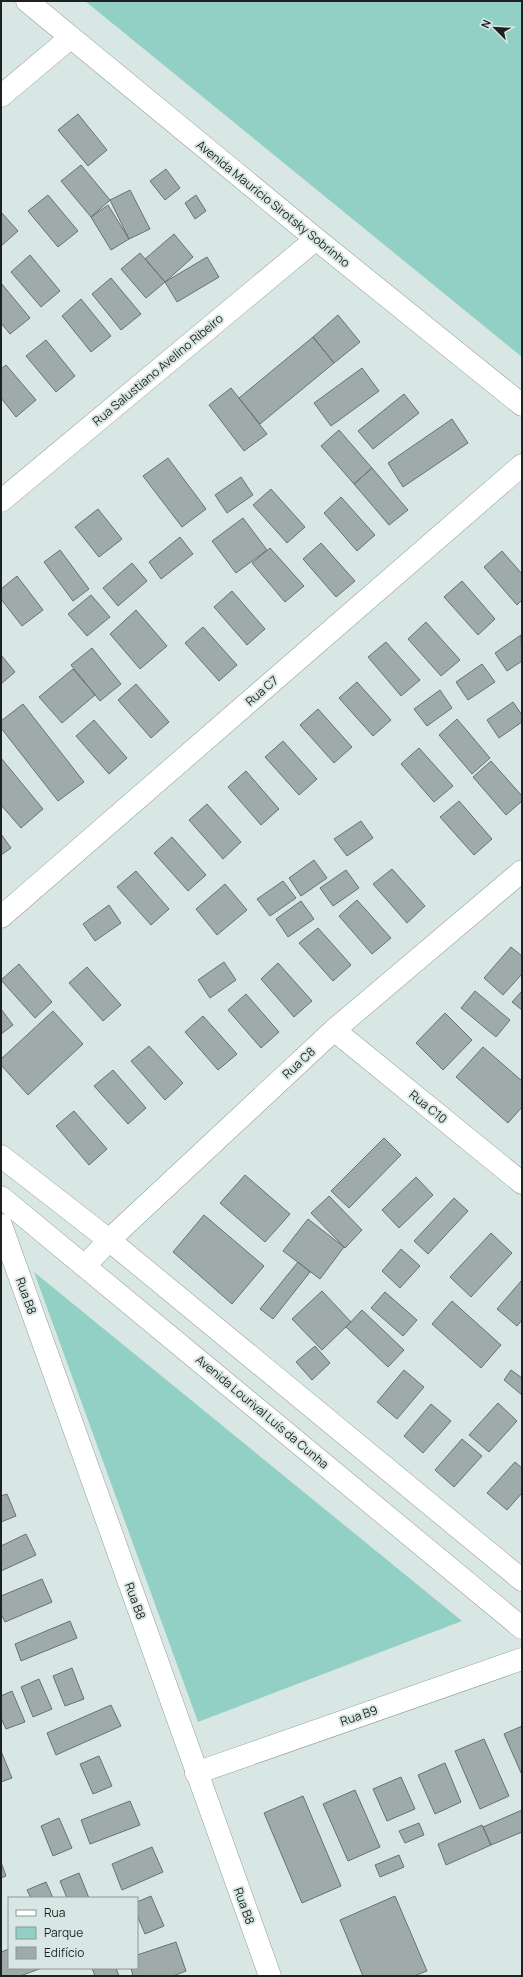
<svg xmlns="http://www.w3.org/2000/svg" width="523" height="1977" viewBox="0 0 523 1977" font-family="Manrope,sans-serif">
<style>
.green{fill:#92d0c5}
.building{fill:#9eaba9;stroke:#677371}
.lines{fill:none;stroke-linecap:round;stroke-linejoin:round}
.minor-casing{stroke:#919e9b;stroke-width:23}
.tertiary-casing{stroke:#919e9b;stroke-width:23}
.minor{stroke:#fff;stroke-width:22}
.tertiary{stroke:#fff;stroke-width:22}
.labels{text-anchor:middle;stroke-width:4;stroke-linejoin:round;paint-order:stroke}
.street-label{font-size:12px;fill:#1d2221;stroke:#d9e7e4}
</style>
<rect width="100%" height="100%" fill="#d9e7e4"/>
<path class="green" d="M 85,1 L 522,1 L 522,357 Z
M 34,1272 L 462,1621 L 198,1722 Z"/>
<path class="building" d="M 78,114 L 107,150 L 88,166 L 58,130 Z
M 81,165 L 110,200 L 91,217 L 61,181 Z
M 166,169 L 180,188 L 165,200 L 150,181 Z
M 130,190 L 150,229 L 129,239 L 110,200 Z
M 48,195 L 78,231 L 58,247 L 28,211 Z
M 196,195 L 206,211 L 195,219 L 185,203 Z
M 108,205 L 129,239 L 111,250 L 91,217 Z
M 1,212 L 18,231 L 1,246 Z
M 174,234 L 193,257 L 165,282 L 145,259 Z
M 140,253 L 165,282 L 146,298 L 121,269 Z
M 30,255 L 60,291 L 41,307 L 11,272 Z
M 207,257 L 219,277 L 177,302 L 165,282 Z
M 111,278 L 141,314 L 121,330 L 92,294 Z
M 1,283 L 30,318 L 10,334 L 1,323 Z
M 81,299 L 111,336 L 91,352 L 62,316 Z
M 338,315 L 360,342 L 334,363 L 313,337 Z
M 313,337 L 334,363 L 260,424 L 239,398 Z
M 46,340 L 75,376 L 56,392 L 26,356 Z
M 6,365 L 36,400 L 16,417 L 1,398 L 1,369 Z
M 362,368 L 379,391 L 331,426 L 314,403 Z
M 231,388 L 267,434 L 244,451 L 209,405 Z
M 404,394 L 419,413 L 373,449 L 358,431 Z
M 452,419 L 468,443 L 403,487 L 388,463 Z
M 339,430 L 372,468 L 354,484 L 321,446 Z
M 168,458 L 206,509 L 182,527 L 143,476 Z
M 372,468 L 408,510 L 389,525 L 354,484 Z
M 241,477 L 253,495 L 227,513 L 215,495 Z
M 271,489 L 305,527 L 287,543 L 253,505 Z
M 341,497 L 375,535 L 357,551 L 324,513 Z
M 98,509 L 122,539 L 99,557 L 75,527 Z
M 243,518 L 267,550 L 236,573 L 212,541 Z
M 180,537 L 193,554 L 161,579 L 149,562 Z
M 321,543 L 355,581 L 336,597 L 303,559 Z
M 270,548 L 304,586 L 285,602 L 252,563 Z
M 60,550 L 89,589 L 73,601 L 44,562 Z
M 502,551 L 522,574 L 522,600 L 517,605 L 484,567 Z
M 132,563 L 147,581 L 118,606 L 103,588 Z
M 17,576 L 43,610 L 22,626 L 1,599 L 1,589 Z
M 462,581 L 495,619 L 478,635 L 444,597 Z
M 232,591 L 265,629 L 247,645 L 214,607 Z
M 91,595 L 110,617 L 87,636 L 68,614 Z
M 136,610 L 167,646 L 140,669 L 110,634 Z
M 426,622 L 460,660 L 441,676 L 408,639 Z
M 203,627 L 237,665 L 219,681 L 185,643 Z
M 521,635 L 522,661 L 507,671 L 495,653 Z
M 386,642 L 420,680 L 401,696 L 368,657 Z
M 92,648 L 121,684 L 100,701 L 71,665 Z
M 1,655 L 15,672 L 1,684 Z
M 482,664 L 495,682 L 468,700 L 456,682 Z
M 73,669 L 95,695 L 62,723 L 39,697 Z
M 357,682 L 391,720 L 373,736 L 339,698 Z
M 136,684 L 169,722 L 151,738 L 118,700 Z
M 440,690 L 452,708 L 427,726 L 414,709 Z
M 513,702 L 522,715 L 522,722 L 499,738 L 487,720 Z
M 23,704 L 84,782 L 58,801 L 1,728 L 1,721 Z
M 318,709 L 352,747 L 334,763 L 300,725 Z
M 457,719 L 490,758 L 472,774 L 439,735 Z
M 94,720 L 127,758 L 109,774 L 76,736 Z
M 283,741 L 317,779 L 299,795 L 265,757 Z
M 419,748 L 453,786 L 434,802 L 401,764 Z
M 1,758 L 43,809 L 21,828 L 1,805 Z
M 491,761 L 522,796 L 522,801 L 506,815 L 473,777 Z
M 246,771 L 279,809 L 261,825 L 228,787 Z
M 459,801 L 492,839 L 474,855 L 440,817 Z
M 207,804 L 241,842 L 223,859 L 189,820 Z
M 361,821 L 373,838 L 347,856 L 334,839 Z
M 1,834 L 11,848 L 1,855 Z
M 172,837 L 206,875 L 188,891 L 154,853 Z
M 314,860 L 327,878 L 301,896 L 289,878 Z
M 392,869 L 425,906 L 407,923 L 373,884 Z
M 346,870 L 359,888 L 333,906 L 320,888 Z
M 136,871 L 169,909 L 151,925 L 117,887 Z
M 283,881 L 296,898 L 270,916 L 257,899 Z
M 225,884 L 247,910 L 217,935 L 196,909 Z
M 357,900 L 391,938 L 372,954 L 339,916 Z
M 301,901 L 314,919 L 288,937 L 276,919 Z
M 109,905 L 121,923 L 95,941 L 83,924 Z
M 318,928 L 351,965 L 333,981 L 299,943 Z
M 511,947 L 522,956 L 522,974 L 503,995 L 484,978 Z
M 224,962 L 236,980 L 210,998 L 198,980 Z
M 278,963 L 312,1001 L 294,1017 L 261,979 Z
M 19,964 L 52,1002 L 35,1018 L 1,980 Z
M 87,967 L 121,1005 L 103,1021 L 69,983 Z
M 475,991 L 510,1020 L 496,1037 L 461,1008 Z
M 522,991 L 522,1010 L 512,1002 Z
M 246,994 L 279,1032 L 261,1048 L 228,1010 Z
M 1,1009 L 13,1025 L 1,1034 Z
M 53,1011 L 83,1044 L 28,1095 L 1,1065 L 1,1059 Z
M 445,1013 L 472,1040 L 443,1070 L 416,1043 Z
M 203,1016 L 237,1054 L 218,1070 L 185,1032 Z
M 149,1046 L 183,1083 L 165,1100 L 131,1061 Z
M 483,1047 L 522,1081 L 522,1107 L 508,1123 L 456,1077 Z
M 113,1070 L 146,1108 L 128,1124 L 94,1086 Z
M 74,1111 L 107,1149 L 89,1165 L 56,1126 Z
M 384,1138 L 401,1155 L 349,1208 L 331,1191 Z
M 245,1175 L 290,1214 L 265,1242 L 220,1203 Z
M 416,1177 L 433,1195 L 399,1228 L 382,1210 Z
M 329,1196 L 362,1230 L 345,1248 L 311,1213 Z
M 454,1198 L 468,1211 L 428,1254 L 414,1241 Z
M 204,1215 L 264,1266 L 232,1304 L 173,1252 Z
M 308,1219 L 344,1247 L 320,1279 L 283,1251 Z
M 491,1233 L 512,1253 L 471,1297 L 450,1277 Z
M 401,1249 L 420,1266 L 400,1288 L 382,1271 Z
M 298,1262 L 310,1272 L 273,1319 L 260,1309 Z
M 522,1280 L 522,1320 L 517,1326 L 497,1309 Z
M 322,1291 L 351,1322 L 322,1350 L 292,1319 Z
M 385,1292 L 417,1320 L 403,1336 L 371,1308 Z
M 452,1301 L 501,1345 L 481,1368 L 432,1324 Z
M 362,1310 L 404,1350 L 388,1367 L 346,1327 Z
M 315,1346 L 330,1363 L 312,1380 L 296,1362 Z
M 404,1370 L 424,1387 L 397,1419 L 377,1402 Z
M 511,1370 L 522,1378 L 522,1395 L 504,1380 Z
M 498,1403 L 517,1421 L 489,1452 L 469,1435 Z
M 431,1404 L 451,1421 L 423,1453 L 404,1436 Z
M 462,1439 L 482,1456 L 454,1487 L 435,1470 Z
M 515,1462 L 522,1468 L 522,1493 L 507,1510 L 487,1493 Z
M 7,1494 L 16,1516 L 1,1522 L 1,1496 Z
M 26,1534 L 36,1555 L 1,1571 L 1,1546 Z
M 42,1579 L 52,1602 L 5,1622 L 1,1614 L 1,1596 Z
M 70,1621 L 77,1638 L 21,1661 L 15,1644 Z
M 72,1668 L 84,1699 L 65,1706 L 53,1676 Z
M 39,1679 L 52,1709 L 33,1717 L 21,1687 Z
M 12,1691 L 25,1722 L 6,1729 L 1,1718 L 1,1696 Z
M 111,1705 L 121,1726 L 56,1755 L 47,1733 Z
M 522,1726 L 522,1775 L 504,1734 Z
M 484,1739 L 509,1796 L 480,1809 L 455,1751 Z
M 1,1751 L 12,1778 L 1,1782 Z
M 99,1756 L 112,1786 L 93,1794 L 80,1764 Z
M 445,1763 L 461,1802 L 435,1814 L 418,1775 Z
M 401,1777 L 415,1809 L 387,1821 L 373,1789 Z
M 355,1790 L 380,1847 L 348,1861 L 323,1804 Z
M 303,1796 L 341,1886 L 302,1903 L 264,1813 Z
M 130,1801 L 140,1825 L 90,1844 L 81,1820 Z
M 522,1810 L 522,1832 L 491,1845 L 483,1827 Z
M 59,1818 L 72,1848 L 53,1856 L 41,1826 Z
M 419,1823 L 424,1835 L 405,1843 L 399,1831 Z
M 482,1825 L 491,1845 L 446,1865 L 438,1844 Z
M 152,1847 L 163,1872 L 122,1890 L 112,1864 Z
M 399,1855 L 404,1867 L 380,1877 L 375,1865 Z
M 1,1862 L 6,1876 L 1,1878 Z
M 79,1873 L 89,1898 L 67,1898 L 60,1881 Z
M 46,1882 L 53,1898 L 31,1898 L 27,1890 Z
M 151,1896 L 164,1926 L 145,1934 L 137,1915 L 137,1902 Z
M 395,1896 L 427,1971 L 414,1976 L 363,1976 L 340,1920 Z
M 176,1942 L 186,1971 L 173,1976 L 133,1976 L 131,1968 L 137,1968 L 137,1955 Z
M 9,1949 L 9,1968 L 42,1968 L 20,1976 L 1,1976 L 1,1952 Z
M 92,1968 L 116,1968 L 119,1976 L 95,1976 Z"/>
<g class="lines">
<g class="minor-casing">
<path id="minor" d="M 1,96 L 70,38
M 1,917 L 522,465
M 334,1030 L 522,1183
M 85,1266 L 109,1240 L 334,1030 L 522,871
M 196,1773 L 522,1659"/>
</g>
<g class="tertiary-casing">
<path id="tertiary" d="M 27,1 L 316,239 L 522,405
M 1,501 L 316,239
M 1,1156 L 109,1240 L 522,1580
M 1,1197 L 522,1628
M 1,1225 L 270,1976"/>
</g>
<use href="#minor" class="minor"/>
<use href="#tertiary" class="tertiary"/>
</g>
<g class="labels">
<g class="street-label">
<text transform="translate(273 204) rotate(39)" y="4">Avenida Maurício Sirotsky Sobrinho</text>
<text transform="translate(158 370) rotate(-40)" y="4">Rua Salustiano Avelino Ribeiro</text>
<text transform="translate(262 691) rotate(-41)" y="4">Rua C7</text>
<text transform="translate(299 1063) rotate(-43)" y="4">Rua C8</text>
<text transform="translate(428 1107) rotate(39)" y="4">Rua C10</text>
<text transform="translate(26 1296) rotate(70)" y="4">Rua B8</text>
<text transform="translate(262 1412) rotate(40)" y="4">Avenida Lourival Luís da Cunha</text>
<text transform="translate(135 1601) rotate(70)" y="4">Rua B8</text>
<text transform="translate(359 1716) rotate(-19)" y="4">Rua B9</text>
<text transform="translate(244 1906) rotate(70)" y="4">Rua B8</text>
</g>
</g>
<rect width="523" height="1977" fill="none" stroke="#1d2221" stroke-width="4"/>
<rect x="8" y="1897" width="130" height="72" fill="#d9e7e4" stroke="#8e9896"/>
<rect x="16" y="1910" width="20" height="6" fill="#ffffff" stroke="#8e9896"/>
<text x="44" y="1917" font-size="12" fill="#1d2221">Rua</text>
<rect x="16" y="1927" width="20" height="12" fill="#92d0c5" stroke="#8e9896"/>
<text x="44" y="1937" font-size="12" fill="#1d2221">Parque</text>
<rect x="16" y="1947" width="20" height="12" fill="#9eaba9" stroke="#8e9896"/>
<text x="44" y="1957" font-size="12" fill="#1d2221">Edifício</text>
<g transform="translate(495 28) rotate(294)" stroke="#d9e7e4" stroke-width="3" paint-order="stroke">
<path d="M0-3L7 15L0 10L-7 15Z" fill="#1d2221"/>
<text y="-6" font-size="11" font-weight="bold" text-anchor="middle" fill="#1d2221">N</text>
</g>
</svg>
